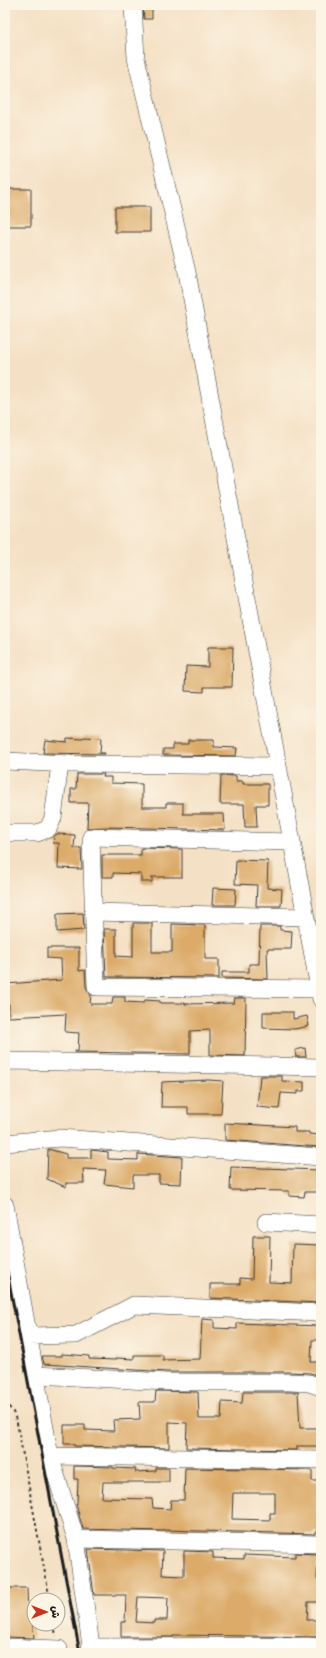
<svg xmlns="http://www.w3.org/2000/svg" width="326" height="1658" viewBox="0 0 326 1658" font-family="Pangolin,'Playpen Sans Arabic',sans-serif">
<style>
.building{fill:#dcaa69;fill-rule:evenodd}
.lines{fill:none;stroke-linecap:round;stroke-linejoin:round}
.minor-casing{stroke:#3c3935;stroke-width:18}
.path{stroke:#3c3935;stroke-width:2;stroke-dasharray:3 3;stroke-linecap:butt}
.minor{stroke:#fff;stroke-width:17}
.rail{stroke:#1c1c1c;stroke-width:3}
</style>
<rect width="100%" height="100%" fill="#fcf5e5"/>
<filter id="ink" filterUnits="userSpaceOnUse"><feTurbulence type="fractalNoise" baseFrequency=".025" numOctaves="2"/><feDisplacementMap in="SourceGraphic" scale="8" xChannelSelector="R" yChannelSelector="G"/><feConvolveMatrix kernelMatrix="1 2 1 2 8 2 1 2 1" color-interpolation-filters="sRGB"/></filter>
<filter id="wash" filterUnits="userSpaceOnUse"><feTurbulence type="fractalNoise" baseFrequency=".012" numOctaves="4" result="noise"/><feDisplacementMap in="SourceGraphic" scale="16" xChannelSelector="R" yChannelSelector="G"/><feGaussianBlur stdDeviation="0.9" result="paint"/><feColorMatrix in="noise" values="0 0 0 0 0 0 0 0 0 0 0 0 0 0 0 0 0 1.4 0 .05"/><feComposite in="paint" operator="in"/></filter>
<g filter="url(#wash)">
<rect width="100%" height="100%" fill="#f4e0c4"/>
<g id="blocks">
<path class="building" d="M 143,5 L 152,5 L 152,19 L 144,19 Z
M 5,189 L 31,189 L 31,226 L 5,226 Z
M 115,207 L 150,207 L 150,232 L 115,232 Z
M 208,647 L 233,647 L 232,687 L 204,687 L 204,692 L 185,691 L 186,666 L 208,667 Z
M 84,737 L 101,738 L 100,753 L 105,753 L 105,754 L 43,753 L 45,740 L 67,742 L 67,738 L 83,739 Z
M 188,740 L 214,740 L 214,747 L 237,748 L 236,756 L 163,755 L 163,749 L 173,749 L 173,744 L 188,744 Z
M 77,774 L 104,774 L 103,777 L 111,777 L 111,783 L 142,784 L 142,807 L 166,807 L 166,803 L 183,803 L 183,814 L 224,814 L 225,830 L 108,827 L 87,828 L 88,803 L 71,803 L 71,789 L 76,789 Z
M 221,775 L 236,776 L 236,781 L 243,781 L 243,784 L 268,784 L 268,805 L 256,805 L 257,827 L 245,827 L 244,804 L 220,804 Z
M 57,834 L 75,835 L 74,848 L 81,848 L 82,869 L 58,868 L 59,843 L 53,843 L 54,837 Z
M 141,848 L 182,849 L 182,877 L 152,877 L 152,882 L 141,882 L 141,874 L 113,873 L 113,877 L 102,877 L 102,855 L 141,855 Z
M 236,860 L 268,861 L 267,888 L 282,889 L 281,906 L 256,906 L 257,885 L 235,884 Z
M 213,888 L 236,889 L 235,905 L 212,905 Z
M 83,913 L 84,930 L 57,932 L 57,914 Z
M 133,923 L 152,923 L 152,952 L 172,952 L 172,924 L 205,925 L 205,959 L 219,959 L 219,978 L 106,977 L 104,929 L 116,929 L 116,956 L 133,957 Z
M 260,926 L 280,926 L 280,930 L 292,931 L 291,949 L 267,949 L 268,979 L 222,978 L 222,972 L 249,972 L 249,964 L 259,964 Z
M 47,948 L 79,948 L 79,971 L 85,970 L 86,987 L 91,995 L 90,1004 L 112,1004 L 113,997 L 125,997 L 125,1002 L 144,1003 L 145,1000 L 160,1001 L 160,1003 L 185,1003 L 185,1004 L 234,1003 L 235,998 L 246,998 L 245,1056 L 210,1055 L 210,1030 L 190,1031 L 190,1054 L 75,1052 L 75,1051 L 78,1051 L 79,1033 L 65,1032 L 66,1014 L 9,1017 L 9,1004 L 5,1004 L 5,984 L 62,980 L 61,959 L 47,958 Z
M 263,1012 L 293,1012 L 293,1019 L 307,1016 L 309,1026 L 295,1029 L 263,1028 Z
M 305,1048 L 306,1057 L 296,1057 L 295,1050 Z
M 260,1076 L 282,1076 L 282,1081 L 304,1082 L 304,1091 L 298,1091 L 298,1094 L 281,1093 L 279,1109 L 257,1107 Z
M 208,1080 L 223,1081 L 221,1114 L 188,1114 L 188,1107 L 161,1107 L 162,1082 Z
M 225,1123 L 295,1127 L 295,1132 L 309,1132 L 309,1134 L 320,1135 L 319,1147 L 225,1140 Z
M 48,1149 L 66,1154 L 66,1158 L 91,1158 L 91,1150 L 108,1152 L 108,1159 L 138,1160 L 138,1154 L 182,1157 L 181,1184 L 159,1183 L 159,1175 L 133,1175 L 133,1187 L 104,1184 L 106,1170 L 83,1169 L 84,1183 L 66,1183 L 66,1187 L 47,1179 Z
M 231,1167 L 321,1170 L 321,1192 L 305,1192 L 304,1197 L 289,1196 L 289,1191 L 230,1190 Z
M 253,1236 L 270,1236 L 269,1282 L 292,1283 L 293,1244 L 321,1245 L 321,1303 L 210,1298 L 210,1284 L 240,1284 L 240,1278 L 252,1279 Z
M 202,1319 L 214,1320 L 214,1328 L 237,1329 L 237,1323 L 321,1326 L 321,1340 L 312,1340 L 311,1362 L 320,1362 L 320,1374 L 318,1374 L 317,1375 L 310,1373 L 290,1372 L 167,1372 L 44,1364 L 42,1356 L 62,1356 L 62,1354 L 89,1356 L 89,1359 L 116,1360 L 116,1358 L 134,1359 L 134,1355 L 163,1355 L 163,1360 L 200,1359 Z
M 156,1391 L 198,1392 L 199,1419 L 221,1419 L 222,1402 L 242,1403 L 243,1392 L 298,1392 L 300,1428 L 319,1428 L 319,1446 L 297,1446 L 297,1450 L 186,1448 L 187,1423 L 169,1422 L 169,1448 L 74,1446 L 74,1444 L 64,1444 L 64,1425 L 85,1425 L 85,1430 L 114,1431 L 113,1420 L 140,1419 L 139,1402 L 155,1402 Z
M 74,1466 L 113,1467 L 113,1468 L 136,1469 L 135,1472 L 156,1471 L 156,1468 L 169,1468 L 169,1482 L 103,1482 L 102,1498 L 152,1499 L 153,1508 L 170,1509 L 171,1500 L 184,1500 L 185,1468 L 312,1470 L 312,1481 L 321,1481 L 321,1532 L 315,1531 L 315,1534 L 164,1530 L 164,1531 L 83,1529 L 76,1504 L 77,1504 L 78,1479 L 74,1479 ZM 233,1493 L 275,1493 L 275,1513 L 270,1513 L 270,1520 L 232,1519 Z
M 88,1549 L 163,1551 L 162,1575 L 184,1576 L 184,1551 L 213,1552 L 213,1558 L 244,1559 L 244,1555 L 295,1557 L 295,1553 L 318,1554 L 317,1579 L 321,1579 L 321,1602 L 308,1602 L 307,1620 L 321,1620 L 321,1637 L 173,1635 L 173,1637 L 121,1637 L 121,1622 L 125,1622 L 126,1595 L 94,1595 ZM 138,1597 L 168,1598 L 167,1620 L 154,1620 L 154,1623 L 136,1622 Z
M 5,1588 L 27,1588 L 28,1617 L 32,1617 L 34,1638 L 7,1637 Z"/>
</g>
</g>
<g filter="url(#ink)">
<use href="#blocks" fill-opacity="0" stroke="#3c3935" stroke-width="1"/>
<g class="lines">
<g class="minor-casing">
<path id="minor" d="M 133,5 L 136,58 L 187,272 L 321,999
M 5,761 L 71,764 L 278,766
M 5,833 L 37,833 L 48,829 L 53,818 L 60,764
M 292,842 L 91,837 L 96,987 L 319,989
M 93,912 L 306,917
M 5,1063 L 8,1061 L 321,1067
M 5,1143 L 60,1138 L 321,1157
M 5,1205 L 50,1456 L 76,1539 L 92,1653
M 266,1222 L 321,1225
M 28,1336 L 76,1335 L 134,1305 L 321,1313
M 36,1375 L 167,1382 L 289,1382 L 309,1383 L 321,1387
M 50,1456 L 321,1460
M 76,1539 L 321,1544
M 5,1647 L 59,1649
M 90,1647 L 307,1646 L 321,1647"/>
</g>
<path class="path" d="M 5,1402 L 13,1412 L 17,1423 L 50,1600
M 54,1624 L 56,1636"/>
<use href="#minor" class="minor"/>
<path class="rail" d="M 5,1261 L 80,1653"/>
</g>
</g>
<rect width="326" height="1658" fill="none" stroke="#fcf5e5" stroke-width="20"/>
<g transform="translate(46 1612) rotate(90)"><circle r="19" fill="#fcf5e5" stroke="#a29e95"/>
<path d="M0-3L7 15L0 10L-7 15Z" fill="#c8321e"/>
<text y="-6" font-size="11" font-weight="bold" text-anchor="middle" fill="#1c1c1c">ش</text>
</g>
</svg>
